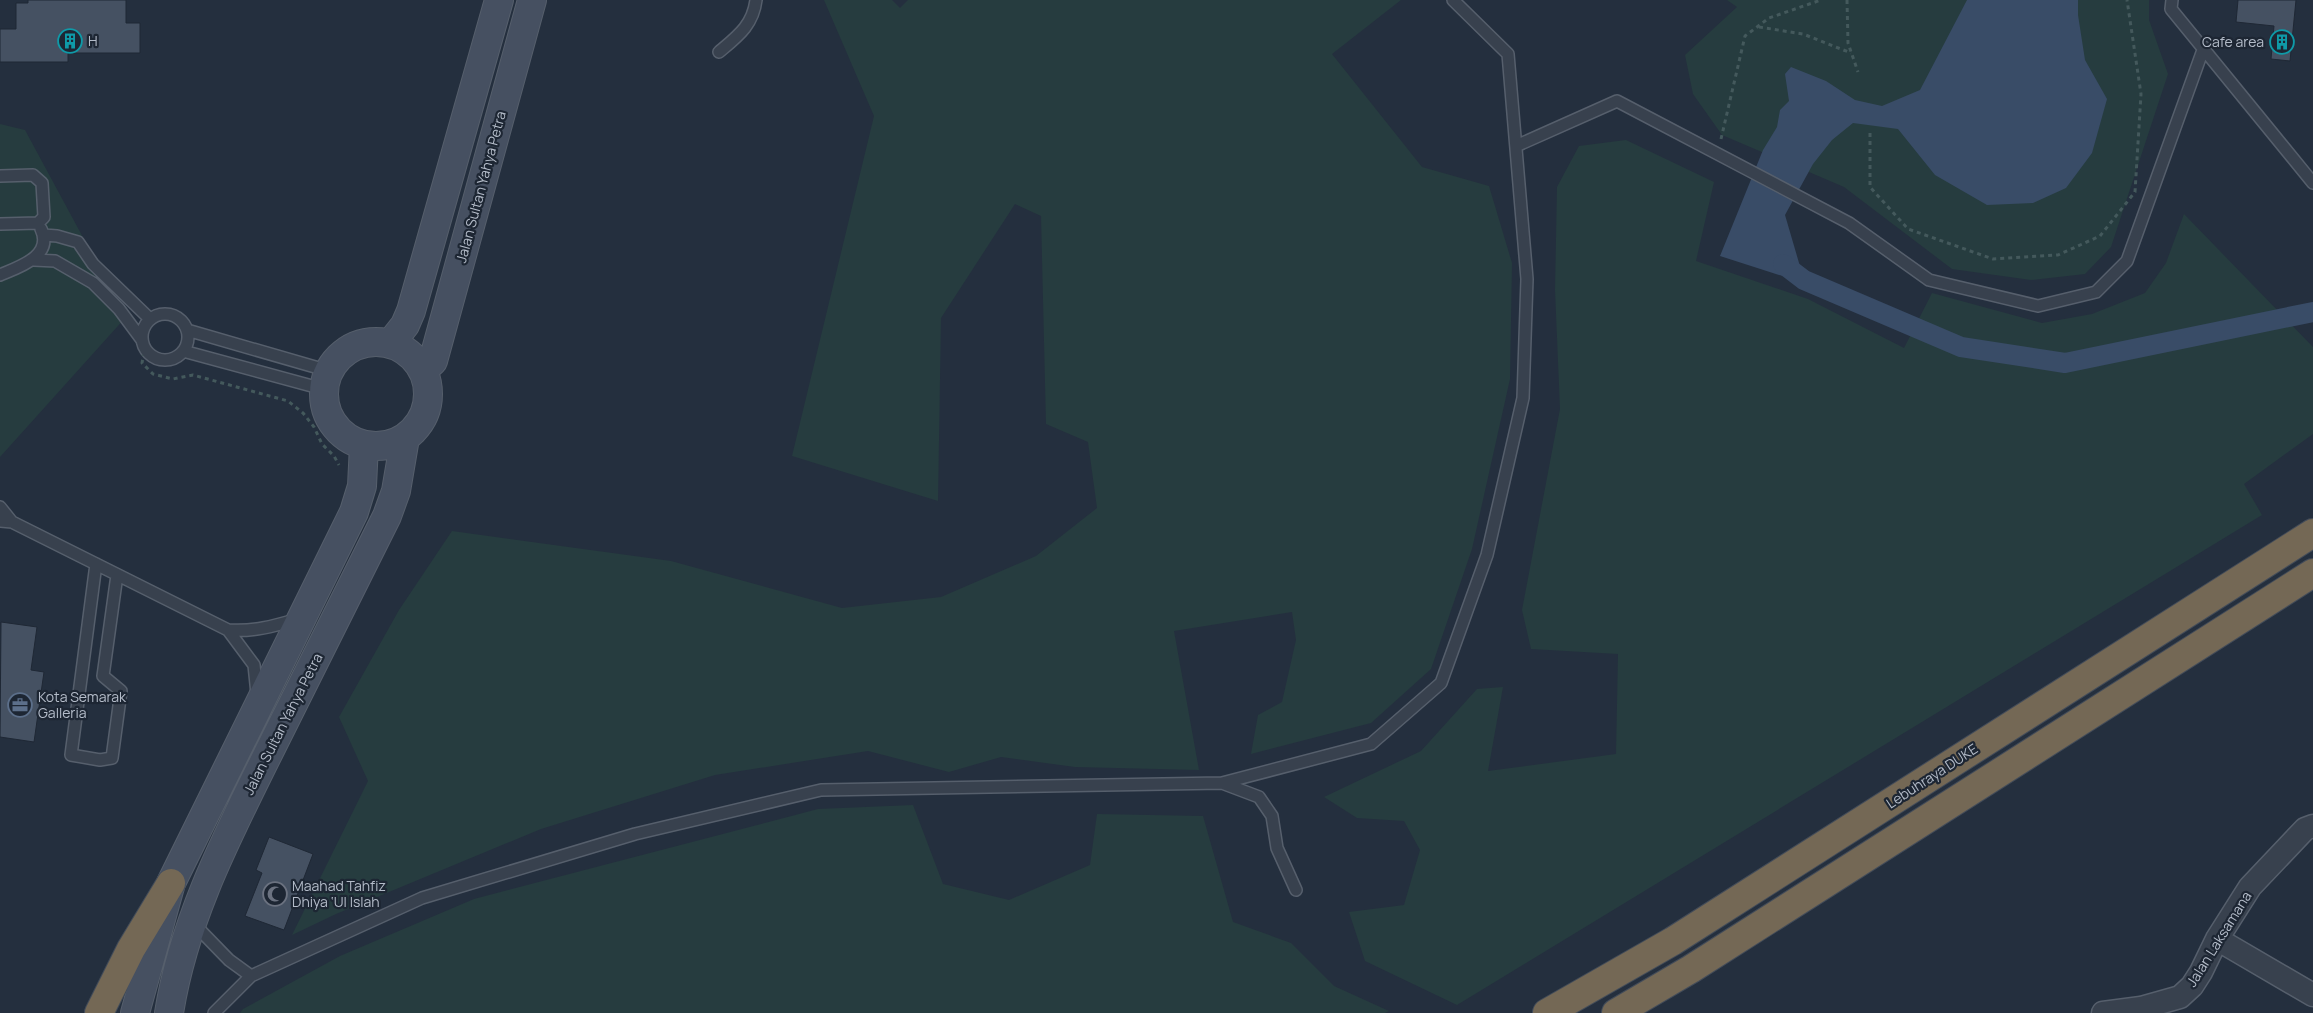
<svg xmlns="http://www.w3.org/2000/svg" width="2313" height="1013" viewBox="0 0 2313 1013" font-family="Manrope,sans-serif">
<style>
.green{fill:#263c3f}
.water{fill:#394c67}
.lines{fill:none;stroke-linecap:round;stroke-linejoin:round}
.canal{stroke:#394c67;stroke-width:20}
.building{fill:#455162;stroke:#1f2835}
.lane-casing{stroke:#565f6c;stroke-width:14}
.street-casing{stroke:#565f6c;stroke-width:25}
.secondary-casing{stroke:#565f6c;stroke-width:30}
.highway-casing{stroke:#434c59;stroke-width:30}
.path{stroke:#44595c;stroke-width:3;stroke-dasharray:4 4;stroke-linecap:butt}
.lane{stroke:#38414e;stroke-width:11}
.street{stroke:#38414e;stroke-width:22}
.secondary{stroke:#465061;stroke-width:28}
.highway{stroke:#746855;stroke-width:28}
.labels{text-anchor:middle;stroke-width:4.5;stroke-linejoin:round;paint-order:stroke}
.poi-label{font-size:14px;fill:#b4bcc9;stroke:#1d2633;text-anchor:start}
.street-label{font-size:14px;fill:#b4bcc9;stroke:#1d2633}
</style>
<rect width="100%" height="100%" fill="#242f3e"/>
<path class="green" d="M 824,0 L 892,0 L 900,8 L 908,0 L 1401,0 L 1332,54 L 1422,167 L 1489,186 L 1512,263 L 1510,379 L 1472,549 L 1431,669 L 1371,723 L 1251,754 L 1258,715 L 1282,702 L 1296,640 L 1292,612 L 1174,631 L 1199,770 L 1075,767 L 1001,757 L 949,772 L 868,751 L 715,775 L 541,829 L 336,914 L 292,935 L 368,781 L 339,717 L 399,610 L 452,531 L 671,561 L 842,608 L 941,597 L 1036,556 L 1097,508 L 1088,442 L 1046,424 L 1041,216 L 1015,204 L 941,318 L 938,501 L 792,456 L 874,116 Z
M 1727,0 L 2149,0 L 2149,20 L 2168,74 L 2111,247 L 2085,274 L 2031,280 L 1952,269 L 1844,187 L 1722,135 L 1693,94 L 1685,55 L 1737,7 Z
M 0,124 L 25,130 L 126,317 L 0,457 Z
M 1626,140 L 1714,182 L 1696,261 L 1808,299 L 1904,348 L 1932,293 L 2042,323 L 2092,314 L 2145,293 L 2166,263 L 2184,214 L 2313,347 L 2313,434 L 2244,484 L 2262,515 L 1457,1005 L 1365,961 L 1349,912 L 1404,905 L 1420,850 L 1404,821 L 1357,818 L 1324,797 L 1421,751 L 1477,689 L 1503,687 L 1488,771 L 1616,754 L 1618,654 L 1531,649 L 1522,610 L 1560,409 L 1555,290 L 1557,187 L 1579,146 Z
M 913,805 L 943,884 L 1009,900 L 1090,865 L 1097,814 L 1203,816 L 1233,922 L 1291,943 L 1334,986 L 1389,1011 L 1385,1013 L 240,1013 L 243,1009 L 340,956 L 474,899 L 818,809 Z"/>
<path class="water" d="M 1967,0 L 2078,0 L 2078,15 L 2085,60 L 2107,99 L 2092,153 L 2066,188 L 2033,203 L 1987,205 L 1935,175 L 1898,129 L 1853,123 L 1832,140 L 1813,164 L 1785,215 L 1804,280 L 1779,275 L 1720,256 L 1763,150 L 1777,127 L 1780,110 L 1789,101 L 1785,74 L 1791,67 L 1826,81 L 1855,100 L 1882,106 L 1920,90 Z"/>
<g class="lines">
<path class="canal" d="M 1783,264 L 1804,280 L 1961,347 L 2065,363 L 2313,312"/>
</g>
<path class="building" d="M 28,0 L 126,0 L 126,23 L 140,23 L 140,53 L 68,53 L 68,62 L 0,62 L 0,29 L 16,29 L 16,3 L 28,3 Z
M 2238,0 L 2296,0 L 2290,61 L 2271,59 L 2274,26 L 2236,22 Z
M 1,622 L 37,627 L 31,670 L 44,672 L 34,742 L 0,737 Z
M 269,837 L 313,854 L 284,930 L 245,916 L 262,873 L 256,870 Z"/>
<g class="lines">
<g class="lane-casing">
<path id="lane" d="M 2172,0 L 2171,9 L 2313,183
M 719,52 C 738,36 753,25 756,0
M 1516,146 L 1617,101 L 1849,223 L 1929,280 L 2038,306 L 2096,292 L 2127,261 L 2204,47
M 0,176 L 33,175 L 42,183 L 44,217 L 38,223 L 0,224
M 44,235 L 57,236 L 78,242 L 93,264 L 150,319
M 34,260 L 55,261 L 93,283 L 119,309 L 142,340
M 0,275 C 19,267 54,256 41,229
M142 337a23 23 0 1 1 46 0a23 23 0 1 1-46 0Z
M 187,330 L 329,371
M 183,351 L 323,389
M 0,507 L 12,522
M 0,521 L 12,522 L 228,630 C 254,632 274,626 298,619
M 96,564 L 71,755 L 100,760 L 112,758 L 121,691 L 103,676 L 117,575
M 228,630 L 254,665 L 257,694
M 1222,783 L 1259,797 L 1272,816 L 1277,848 L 1296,890
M 194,924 L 229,960 L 251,976
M 214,1013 L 251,976 L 422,898 L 635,834 L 821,790 L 1222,783 L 1371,744 L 1441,683 L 1487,555 L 1523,398 L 1527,279 L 1508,54 L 1453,0"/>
</g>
<g class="street-casing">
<path id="street" d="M 2217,939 L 2313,995
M 2103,1013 L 2141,1008 L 2180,997 L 2192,986 L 2201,972 L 2217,939 L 2250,887 L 2305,829 L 2313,826"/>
</g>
<g class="secondary-casing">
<path id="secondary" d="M324 394a52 52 0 1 1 104 0a52 52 0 1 1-104 0Z
M 390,344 L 405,325 L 411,311 L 499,0
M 423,370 L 433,361 L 532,0
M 135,1013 L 171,883 L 354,512 L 362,486 L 364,445
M 169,1013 C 184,918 228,835 270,750 C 309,672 348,594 387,516 L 396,491 L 405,438"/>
</g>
<g class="highway-casing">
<path id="highway" d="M 99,1013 L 131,949 L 171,883
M 1547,1013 L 1673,941 L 2313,533
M 1616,1013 L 1691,969 L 2313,573"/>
</g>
<path class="path" d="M 1847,0 L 1848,43 L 1858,72
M 1759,27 L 1803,34 L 1851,53
M 1870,133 L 1870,187 L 1908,229 L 1993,259 L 2058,255 L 2100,236 L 2135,192 L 2141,94 L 2127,0
M 1721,139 L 1745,36 L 1769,18 L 1821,0
M 144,352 L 142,363 L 153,374 L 173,379 L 193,375 L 288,401 L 303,413 L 314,427 L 322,444 L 334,456 L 339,465"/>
<use href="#lane" class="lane"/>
<use href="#street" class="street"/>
<use href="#secondary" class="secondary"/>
<use href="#highway" class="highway"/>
</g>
<defs>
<g id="building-ring" transform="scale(1.25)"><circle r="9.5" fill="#1d2633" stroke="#0f9aa8" stroke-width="1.5"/><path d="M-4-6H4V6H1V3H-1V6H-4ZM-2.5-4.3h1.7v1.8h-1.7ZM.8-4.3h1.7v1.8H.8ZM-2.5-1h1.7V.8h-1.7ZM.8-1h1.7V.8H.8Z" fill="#0f9aa8"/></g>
<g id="office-ring" transform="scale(1.25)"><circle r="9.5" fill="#1d2633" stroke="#5c6f8a" stroke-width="1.5"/><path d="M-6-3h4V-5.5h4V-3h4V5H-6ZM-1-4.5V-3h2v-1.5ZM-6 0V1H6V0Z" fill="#5c6f8a"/></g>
<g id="mosque-ring" transform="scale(1.25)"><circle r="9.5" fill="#1d2633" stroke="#6b7280" stroke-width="1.5"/><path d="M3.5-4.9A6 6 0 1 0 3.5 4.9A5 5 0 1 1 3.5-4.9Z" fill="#6b7280"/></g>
</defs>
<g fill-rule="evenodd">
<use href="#building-ring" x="70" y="41"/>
<use href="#building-ring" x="2282" y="42"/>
<use href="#office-ring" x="20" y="705"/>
<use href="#mosque-ring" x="275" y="894"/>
</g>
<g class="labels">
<g class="poi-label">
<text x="88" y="46">H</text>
<text x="2264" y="47" text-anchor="end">Cafe area</text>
<text x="38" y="702">Kota Semarak<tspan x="38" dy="16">Galleria</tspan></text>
<text x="292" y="891">Maahad Tahfiz<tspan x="292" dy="16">Dhiya ‘Ul Islah</tspan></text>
</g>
<g class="street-label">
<text transform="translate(481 187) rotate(-75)" y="5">Jalan Sultan Yahya Petra</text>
<text transform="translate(283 724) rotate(-63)" y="5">Jalan Sultan Yahya Petra</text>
<text transform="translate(1932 776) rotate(-33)" y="5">Lebuhraya DUKE</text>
<text transform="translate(2219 939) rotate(-58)" y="5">Jalan Laksamana</text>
</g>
</g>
</svg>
